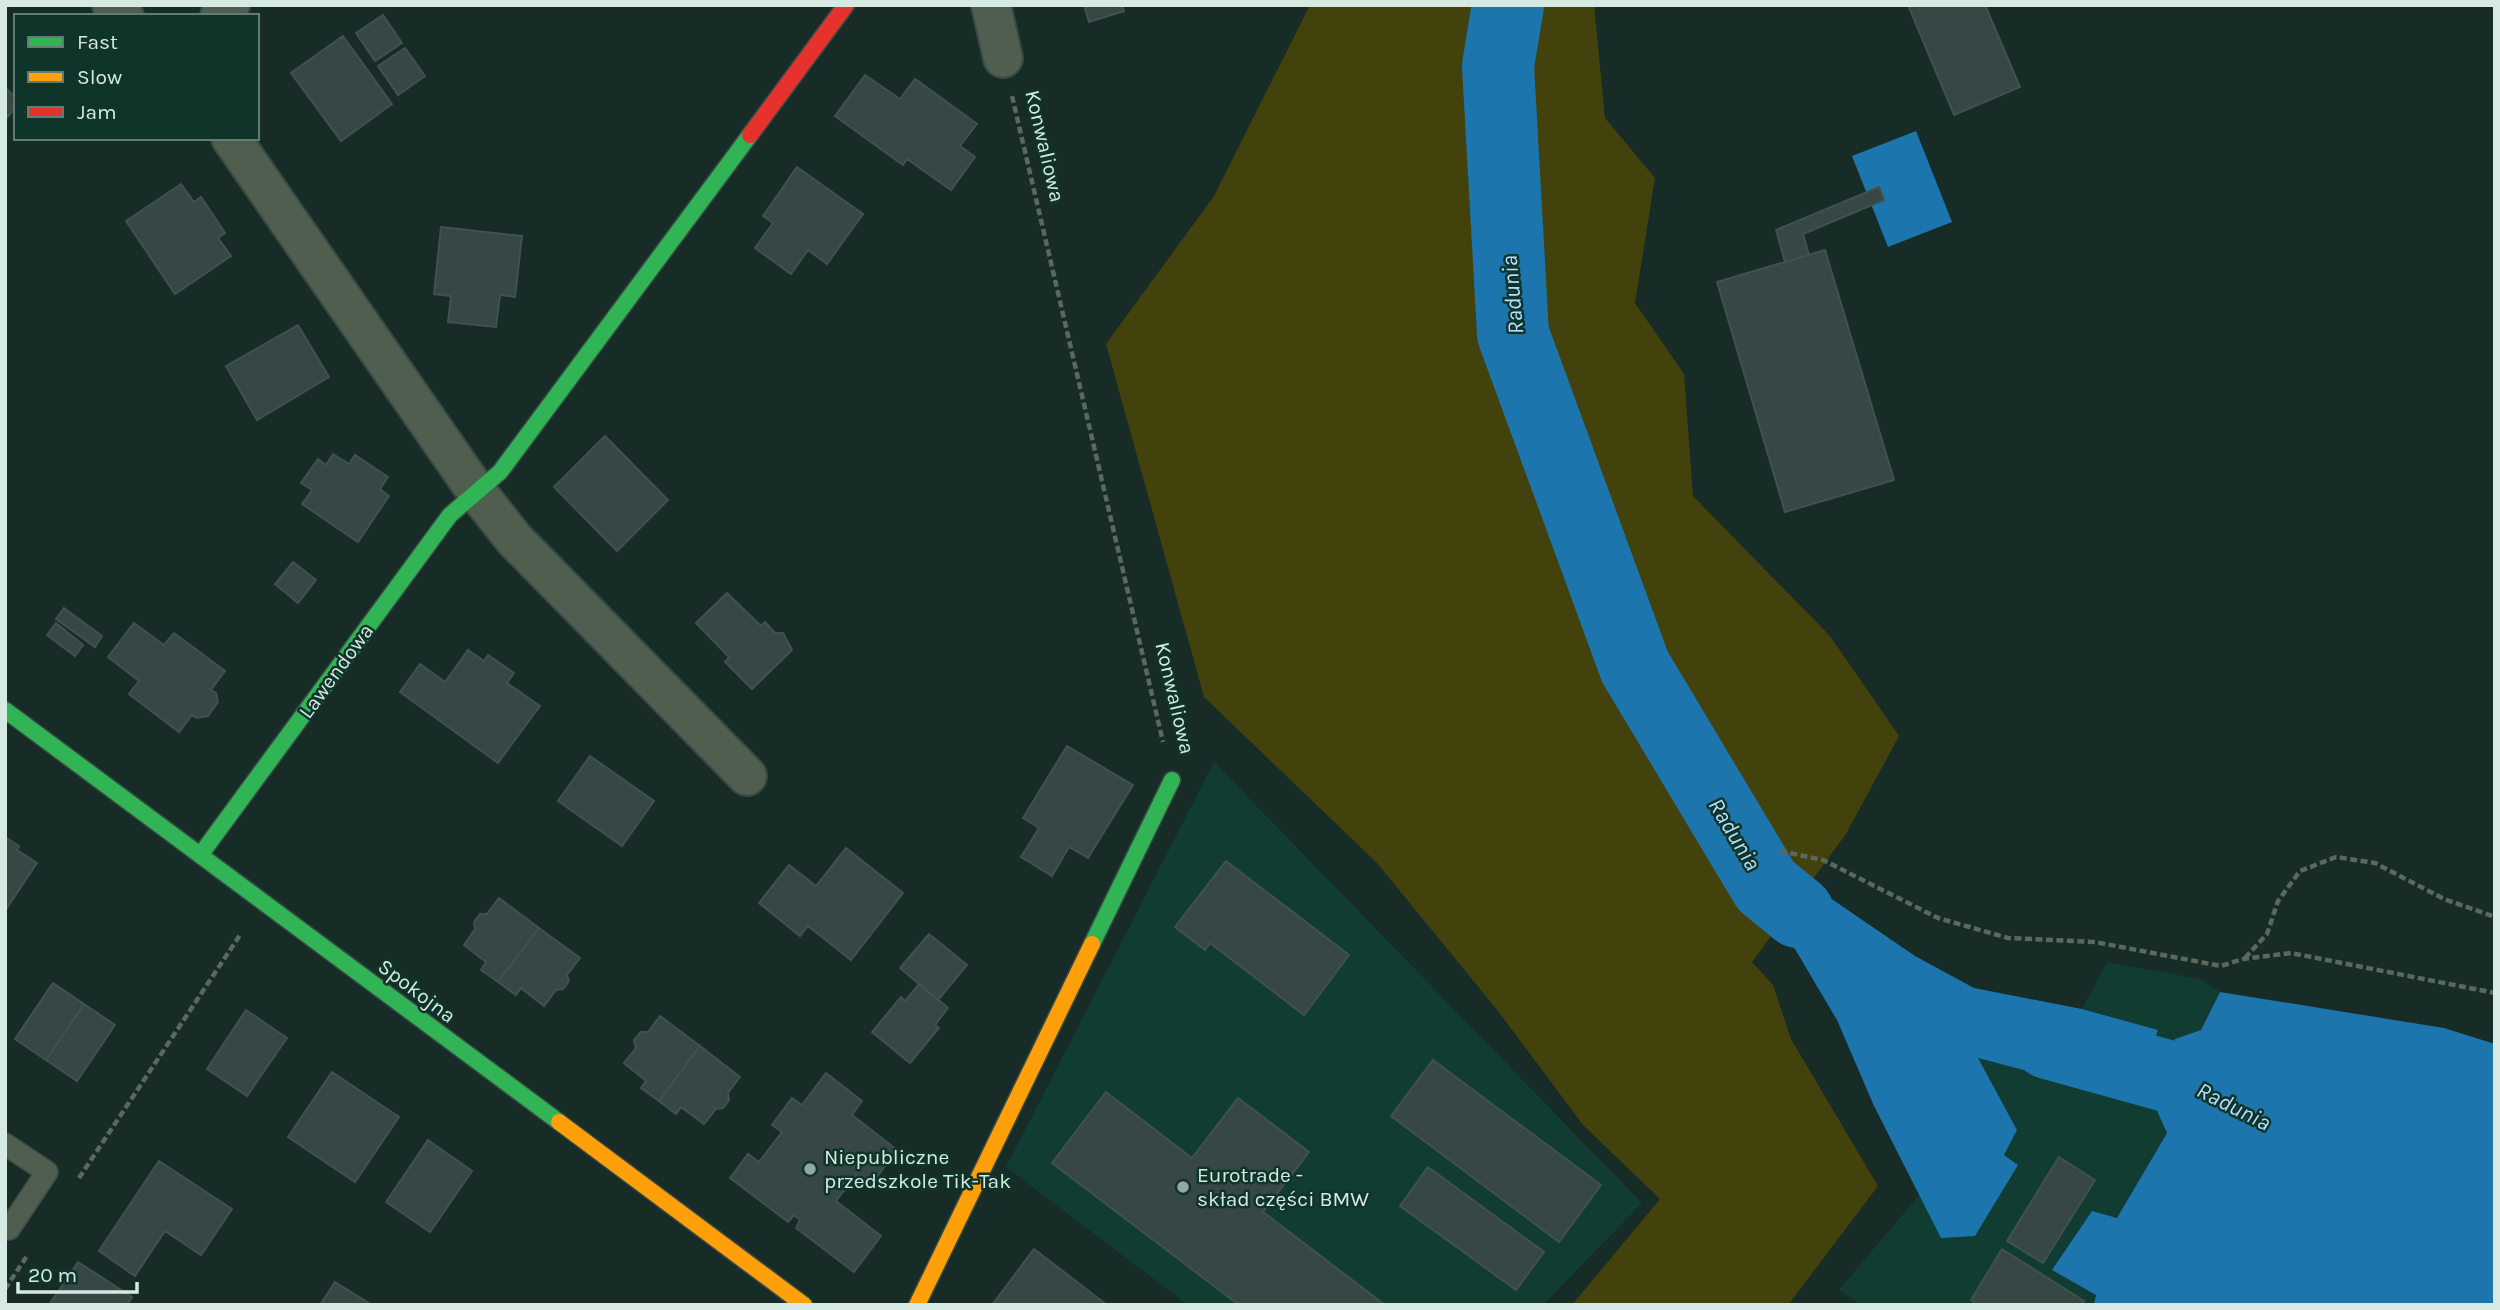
<svg xmlns="http://www.w3.org/2000/svg" width="2500" height="1310" viewBox="0 0 2500 1310" font-family="Karla,sans-serif">
<style>
.built{fill:#103c32}
.green{fill:#43420c}
.water{fill:#1c75ac}
.lines{fill:none;stroke-linecap:round;stroke-linejoin:round}
.river{stroke:#1c75ac;stroke-width:72}
.building{fill:#364745;stroke:#40514e;stroke-width:2}
.lane-casing{stroke:#374943;stroke-width:24}
.street-casing{stroke:#374943;stroke-width:42}
.fast-casing{stroke:#374943;stroke-width:19}
.slow-casing{stroke:#374943;stroke-width:19}
.jam-casing{stroke:#374943;stroke-width:19}
.path{stroke:#5a685d;stroke-width:4.5;stroke-dasharray:7 3.5;stroke-linecap:butt}
.lane{stroke:#505e50;stroke-width:21}
.street{stroke:#505e50;stroke-width:38}
.fast{stroke:#30b455;stroke-width:16}
.slow{stroke:#ff9f0a;stroke-width:16}
.jam{stroke:#e5322d;stroke-width:16}
.poi-dot{fill:#93a8a1;stroke:#0f342a;stroke-width:2.5}
.labels{text-anchor:middle;stroke-width:5;stroke-linejoin:round;paint-order:stroke}
.street-label{font-size:21px;fill:#d6eae3;stroke:#0f342a}
.poi-label{font-size:21px;fill:#d6eae3;stroke:#0f342a;text-anchor:start}
.water-label{font-size:23px;font-style:italic;fill:#b6deff;stroke:#0f342a}
</style>
<rect width="100%" height="100%" fill="#172c26"/>
<path class="built" d="M 1214,762 L 1642,1203 L 1543,1305 L 1188,1305 L 1006,1167 Z
M 2107,962 L 2200,979 L 2220,992 L 2201,1030 L 2152,1100 L 2167,1133 L 2117,1219 L 2092,1211 L 2053,1270 L 2096,1295 L 2094,1305 L 1862,1305 L 1839,1290 L 1920,1194 L 1941,1238 L 2017,1165 L 2004,1155 L 2017,1130 L 1977,1057 L 2132,1099 L 2157,1030 L 2082,1009 Z"/>
<path class="green" d="M 1310,5 L 1594,5 L 1605,118 L 1655,178 L 1635,303 L 1684,374 L 1693,496 L 1830,636 L 1899,736 L 1846,834 L 1752,962 L 1773,985 L 1791,1039 L 1878,1186 L 1788,1305 L 1572,1305 L 1660,1199 L 1583,1125 L 1498,1011 L 1377,863 L 1204,697 L 1106,344 L 1214,196 Z"/>
<path class="water" d="M 1916,131 L 1952,222 L 1888,247 L 1852,156 Z
M 1755,827 L 1820,891 L 1915,956 L 1974,988 L 2082,1009 L 2158,1030 L 2133,1099 L 1978,1058 L 2017,1130 L 2004,1155 L 2018,1165 L 1975,1236 L 1941,1238 L 1874,1106 L 1837,1020 L 1792,944 L 1750,897 L 1724,846 Z
M 2220,992 L 2444,1028 L 2495,1044 L 2495,1305 L 2094,1305 L 2096,1295 L 2052,1270 L 2092,1211 L 2117,1218 L 2167,1133 L 2152,1100 L 2175,1039 L 2201,1030 Z"/>
<g class="lines">
<path class="river" d="M 1508,5 L 1498,66 L 1513,334 L 1635,667 L 1766,886 L 1798,912
M 2048,1043 L 2185,1081 L 2250,1114"/>
</g>
<path class="building" d="M 1084,5 L 1122,5 L 1124,11 L 1089,22 Z
M 1908,5 L 1985,5 L 2020,87 L 1954,115 Z
M 383,15 L 402,43 L 375,61 L 356,33 Z
M 343,36 L 392,104 L 341,141 L 291,73 Z
M 405,48 L 425,76 L 398,95 L 378,66 Z
M 865,75 L 900,99 L 915,79 L 977,124 L 960,146 L 975,157 L 951,190 L 907,159 L 903,165 L 835,116 Z
M 5,88 L 16,97 L 16,107 L 5,120 Z
M 797,167 L 863,214 L 827,264 L 808,250 L 791,274 L 755,248 L 773,223 L 763,216 Z
M 181,184 L 194,202 L 201,197 L 225,233 L 218,238 L 231,256 L 175,294 L 126,221 Z
M 1879,187 L 1884,200 L 1803,234 L 1809,255 L 1785,262 L 1776,230 Z
M 441,227 L 522,236 L 515,297 L 500,295 L 496,327 L 448,322 L 451,296 L 434,294 Z
M 1825,250 L 1894,480 L 1785,512 L 1717,282 Z
M 298,325 L 329,377 L 257,420 L 226,366 Z
M 605,436 L 668,500 L 617,551 L 554,487 Z
M 333,454 L 349,464 L 355,455 L 388,477 L 380,489 L 389,496 L 358,542 L 302,504 L 312,490 L 301,483 L 318,459 L 326,465 Z
M 293,562 L 316,580 L 298,603 L 275,584 Z
M 727,593 L 761,626 L 765,622 L 775,633 L 783,633 L 792,650 L 752,689 L 725,662 L 729,657 L 696,623 Z
M 64,608 L 102,636 L 95,647 L 56,619 Z
M 56,623 L 83,645 L 75,656 L 47,635 Z
M 134,623 L 164,645 L 174,633 L 225,671 L 211,690 L 216,693 L 218,702 L 208,716 L 197,718 L 192,715 L 179,732 L 129,694 L 139,681 L 108,657 Z
M 468,650 L 484,661 L 488,655 L 514,673 L 507,683 L 540,706 L 498,763 L 400,692 L 420,664 L 445,682 Z
M 1067,746 L 1133,785 L 1088,858 L 1069,847 L 1052,876 L 1021,857 L 1039,828 L 1023,818 Z
M 590,756 L 654,801 L 622,846 L 558,801 Z
M 5,837 L 19,846 L 17,850 L 37,863 L 5,911 Z
M 846,848 L 903,893 L 851,960 L 808,926 L 800,936 L 759,903 L 789,865 L 816,886 Z
M 1226,861 L 1349,955 L 1304,1015 L 1210,943 L 1205,950 L 1175,927 Z
M 499,898 L 539,928 L 498,982 L 481,970 L 486,962 L 464,945 L 475,929 L 474,922 L 480,914 L 487,914 Z
M 539,928 L 580,958 L 567,975 L 569,981 L 563,989 L 556,990 L 544,1006 L 521,988 L 516,995 L 498,982 Z
M 929,934 L 967,965 L 938,1000 L 900,968 Z
M 53,983 L 84,1004 L 46,1060 L 15,1039 Z
M 919,984 L 948,1008 L 935,1025 L 939,1028 L 910,1063 L 872,1032 L 901,997 L 905,1001 Z
M 84,1004 L 115,1025 L 77,1081 L 46,1060 Z
M 246,1010 L 287,1038 L 247,1096 L 207,1069 Z
M 660,1016 L 700,1046 L 659,1101 L 641,1088 L 646,1081 L 624,1063 L 636,1048 L 634,1040 L 641,1032 L 648,1032 Z
M 700,1046 L 740,1077 L 728,1093 L 729,1100 L 723,1108 L 716,1109 L 704,1124 L 681,1107 L 676,1114 L 659,1101 Z
M 1433,1060 L 1601,1185 L 1559,1242 L 1391,1116 Z
M 332,1072 L 399,1117 L 355,1182 L 288,1137 Z
M 826,1073 L 862,1101 L 852,1115 L 897,1150 L 871,1185 L 856,1175 L 836,1201 L 881,1236 L 854,1272 L 796,1228 L 800,1220 L 794,1215 L 788,1222 L 730,1178 L 748,1154 L 759,1162 L 782,1132 L 772,1125 L 792,1098 L 802,1105 Z
M 1106,1092 L 1192,1158 L 1238,1098 L 1309,1152 L 1263,1212 L 1385,1305 L 1239,1305 L 1052,1163 Z
M 428,1140 L 472,1171 L 430,1232 L 386,1202 Z
M 2059,1157 L 2095,1180 L 2043,1263 L 2007,1241 Z
M 159,1161 L 232,1209 L 201,1255 L 165,1231 L 135,1276 L 99,1251 Z
M 1428,1167 L 1544,1252 L 1516,1290 L 1400,1206 Z
M 1034,1249 L 1107,1305 L 992,1305 Z
M 2002,1249 L 2084,1301 L 2083,1305 L 1978,1305 L 1971,1300 Z
M 78,1262 L 132,1297 L 127,1305 L 49,1305 Z
M 335,1282 L 372,1305 L 320,1305 Z"/>
<g class="lines">
<g class="lane-casing">
<path id="lane" d="M 5,1144 L 47,1172 L 9,1229 L 5,1227"/>
</g>
<g class="street-casing">
<path id="street" d="M 112,5 L 124,16
M 991,5 L 1003,58
M 220,16 L 230,5
M 231,138 L 476,491 L 514,539 L 747,776"/>
</g>
<g class="fast-casing">
<path id="fast" d="M 5,710 L 559,1122
M 201,854 L 450,515 L 500,472 L 750,135
M 1092,944 L 1172,780"/>
</g>
<g class="slow-casing">
<path id="slow" d="M 559,1122 L 804,1305
M 917,1305 L 1092,944"/>
</g>
<g class="jam-casing">
<path id="jam" d="M 750,135 L 846,5"/>
</g>
<path class="path" d="M 1012,96 L 1163,742
M 1780,851 L 1823,860 L 1938,918 L 2008,938 L 2095,942 L 2221,966 L 2243,959 L 2291,953 L 2495,993
M 2245,958 L 2267,934 L 2278,901 L 2300,871 L 2336,857 L 2375,863 L 2444,899 L 2495,917
M 79,1178 L 240,935
M 5,1289 L 27,1256"/>
<use href="#lane" class="lane"/>
<use href="#street" class="street"/>
<use href="#fast" class="fast"/>
<use href="#slow" class="slow"/>
<use href="#jam" class="jam"/>
</g>
<g class="poi-dot">
<circle cx="810" cy="1169" r="7"/>
<circle cx="1183" cy="1187" r="7"/>
</g>
<g class="labels">
<g class="street-label">
<text transform="translate(1045 146) rotate(77)" y="7">Konwaliowa</text>
<text transform="translate(336 671) rotate(-54)" y="7">Lawendowa</text>
<text transform="translate(1175 698) rotate(77)" y="7">Konwaliowa</text>
<text transform="translate(417 991) rotate(37)" y="7">Spokojna</text>
</g>
<g class="poi-label">
<text x="824" y="1164">Niepubliczne<tspan x="824" dy="24">przedszkole Tik-Tak</tspan></text>
<text x="1197" y="1182">Eurotrade -<tspan x="1197" dy="24">skład części BMW</tspan></text>
</g>
<g class="water-label">
<text transform="translate(1512 295) rotate(-95)" y="8">Radunia</text>
<text transform="translate(1735 834) rotate(59)" y="8">Radunia</text>
<text transform="translate(2234 1106) rotate(27)" y="8">Radunia</text>
</g>
</g>
<rect width="2500" height="1310" fill="none" stroke="#d6eae3" stroke-width="14"/>
<rect x="14" y="14" width="245" height="126" fill="#0f342a" stroke="#5f7d74" stroke-width="2"/>
<rect x="28" y="37" width="35" height="10" fill="#30b455" stroke="#5f7d74" stroke-width="2"/>
<text x="77" y="49" font-size="21" fill="#d6eae3">Fast</text>
<rect x="28" y="72" width="35" height="10" fill="#ff9f0a" stroke="#5f7d74" stroke-width="2"/>
<text x="77" y="84" font-size="21" fill="#d6eae3">Slow</text>
<rect x="28" y="107" width="35" height="10" fill="#e5322d" stroke="#5f7d74" stroke-width="2"/>
<text x="77" y="119" font-size="21" fill="#d6eae3">Jam</text>
<path d="M18 1282v10h119v-10" fill="none" stroke="#d6eae3" stroke-width="3.5"/>
<text x="28" y="1282" font-size="21" fill="#d6eae3" stroke="#0f342a" stroke-width="5" paint-order="stroke">20 m</text>
</svg>
